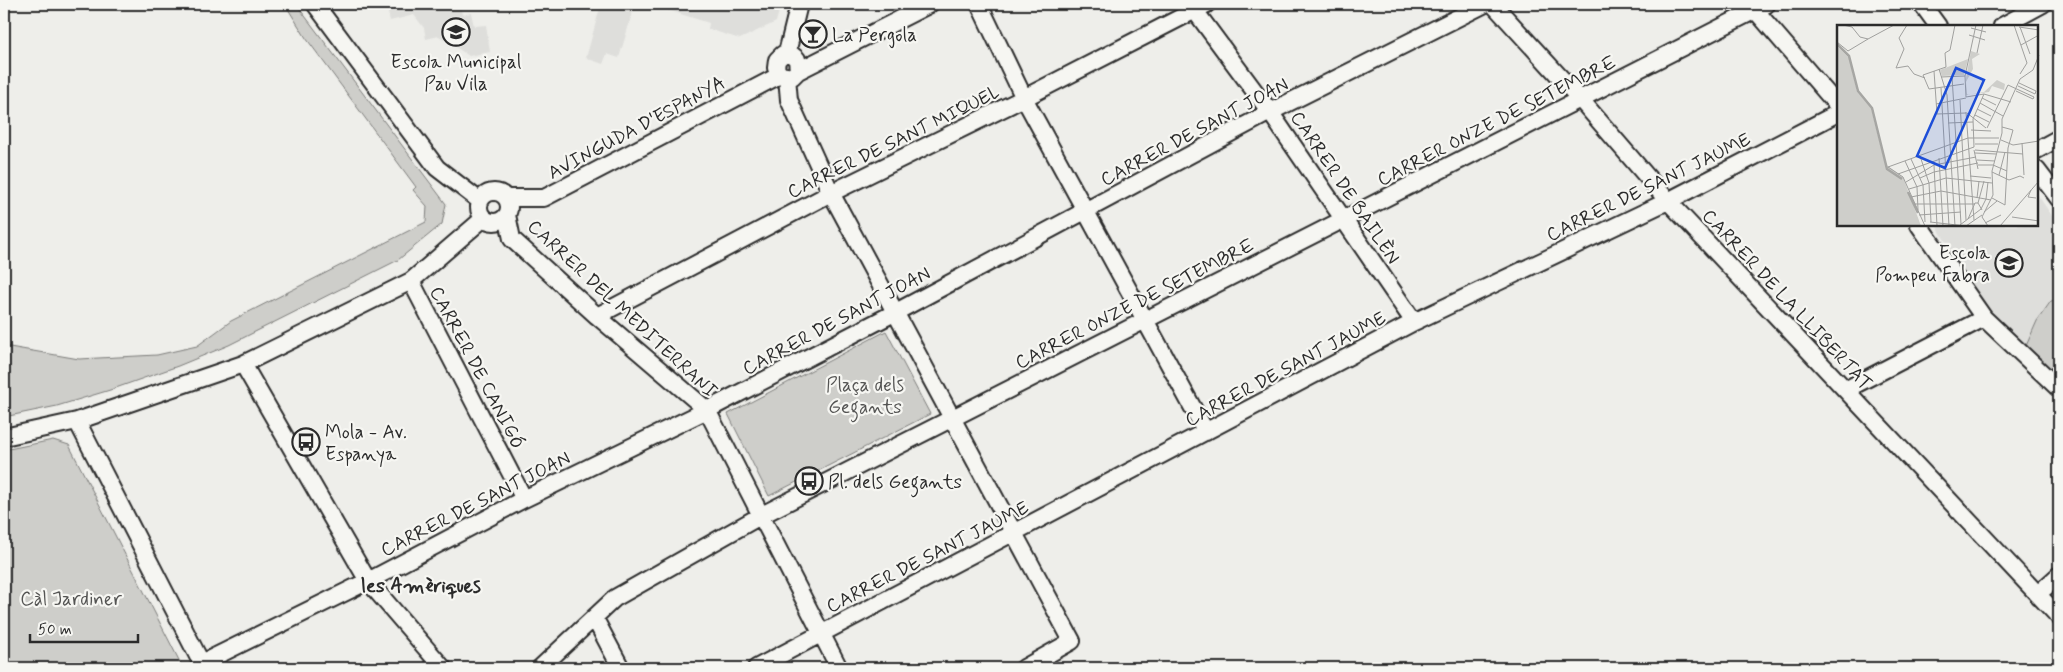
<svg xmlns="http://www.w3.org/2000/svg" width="2063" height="672" viewBox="0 0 2063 672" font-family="Mynerve,sans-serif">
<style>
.built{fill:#dededb}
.green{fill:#cececa;stroke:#7c7c7a}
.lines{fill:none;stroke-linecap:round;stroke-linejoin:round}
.street-casing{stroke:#2b2b2b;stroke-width:20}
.street{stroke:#f6f6f2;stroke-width:16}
.labels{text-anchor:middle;stroke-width:4.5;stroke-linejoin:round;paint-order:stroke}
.poi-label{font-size:19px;fill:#2b2b2b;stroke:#f6f6f2;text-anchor:start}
.street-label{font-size:19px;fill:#2b2b2b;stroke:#f6f6f2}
.park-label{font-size:19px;fill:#545453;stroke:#f6f6f2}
.neighbourhood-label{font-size:20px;font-weight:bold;fill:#2b2b2b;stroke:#f6f6f2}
.inset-river{fill:none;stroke:#a6a6a3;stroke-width:2.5}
.inset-road{fill:none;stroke:#a0a09e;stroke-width:1}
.view{fill:#1d4ed8;fill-opacity:0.15;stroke:#1d4ed8;stroke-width:2.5}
.inset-edge{fill:none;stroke:#2b2b2b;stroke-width:2.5}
</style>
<rect width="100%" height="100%" fill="#eeeeea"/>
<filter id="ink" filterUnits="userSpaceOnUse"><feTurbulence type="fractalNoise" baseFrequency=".02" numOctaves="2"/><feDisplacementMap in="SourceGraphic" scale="10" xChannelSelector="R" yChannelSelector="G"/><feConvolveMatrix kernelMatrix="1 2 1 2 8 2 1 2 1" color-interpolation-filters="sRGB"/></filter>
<g filter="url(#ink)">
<path class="built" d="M 386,4 L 460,4 L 462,15 L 471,13 L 474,26 L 486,25 L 490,52 L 469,56 L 439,36 L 426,39 L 424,28 L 414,15 L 390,21 Z
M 601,4 L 635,4 L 619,58 L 607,54 L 603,64 L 586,58 Z
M 649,4 L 781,4 L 776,22 L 740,39 L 708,29 L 709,23 Z
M 2037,194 L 2059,226 L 2059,300 L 2051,301 L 2037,321 L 2026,346 L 1983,305 L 1936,225 L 2037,225 Z"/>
<path class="green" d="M 285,4 L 296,4 L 446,204 L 442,224 L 398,260 L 229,345 L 178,366 L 110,390 L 57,406 L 4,417 L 4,346 L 79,359 L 157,355 L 197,346 L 231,321 L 426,222 L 427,206 L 413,190 L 416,187 L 306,38 Z
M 2059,300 L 2059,377 L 2026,346 L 2037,321 L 2051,301 Z
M 886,331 L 930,414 L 769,496 L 728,414 Z
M 53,440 L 69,445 L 183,668 L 4,668 L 4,450 Z"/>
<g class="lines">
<g class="street-casing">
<path id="street" d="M 315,4 L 437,168 L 480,201
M 979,4 L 1024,98 L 1206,432
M 1190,4 L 1270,112 L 1414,322
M 1493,4 L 1581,100 L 1668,201 L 2059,617
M 1750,4 L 1838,106
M 1922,4 L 1938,26
M 2002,26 L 2043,4
M 787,53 L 799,4
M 798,71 L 797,59 L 791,54 L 783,54 L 777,60 L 776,68 L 780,75 L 792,77 L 798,71 L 930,4
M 787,77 L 789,100 L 831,193 L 1072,641 L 1024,668
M 2037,150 L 2059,138
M 2037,170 L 2059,199
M479 207a15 15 0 1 1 30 0a15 15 0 1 1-30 0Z
M 506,198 L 544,198 L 780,75
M 507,215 L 512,239 L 597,316 L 707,410 L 839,668
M 1919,225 L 1984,318 L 2059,389
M 411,281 L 524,499
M 597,316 L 831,193 L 1024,98 L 1207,4
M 243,364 L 368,581 L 443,668
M 1847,389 L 1984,318
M 77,421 L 204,668
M 4,437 L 77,421 L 243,364 L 411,281 L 484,218
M 2038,594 L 2059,575
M 595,619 L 621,668
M 202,663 L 368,581 L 524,499 L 707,410 L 896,312 L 1270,112 L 1485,4
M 540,668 L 615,598 L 760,516 L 1767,4
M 756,668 L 1414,322 L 1668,201 L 1838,113"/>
</g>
<use href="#street" class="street"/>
</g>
</g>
<defs>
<g id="school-ring" transform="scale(1.4375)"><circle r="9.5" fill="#f6f6f2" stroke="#2b2b2b" stroke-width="1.5"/><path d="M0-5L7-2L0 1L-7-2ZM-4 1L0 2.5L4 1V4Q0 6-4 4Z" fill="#2b2b2b"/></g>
<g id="bar-ring" transform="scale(1.4375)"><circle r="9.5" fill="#f6f6f2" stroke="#2b2b2b" stroke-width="1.5"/><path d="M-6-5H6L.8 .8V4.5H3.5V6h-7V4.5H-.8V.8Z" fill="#2b2b2b"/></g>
<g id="bus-ring" transform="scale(1.4375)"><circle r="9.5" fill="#f6f6f2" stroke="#2b2b2b" stroke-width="1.5"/><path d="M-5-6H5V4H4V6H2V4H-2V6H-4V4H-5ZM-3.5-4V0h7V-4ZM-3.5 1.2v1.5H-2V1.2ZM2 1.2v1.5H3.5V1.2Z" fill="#2b2b2b"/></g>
</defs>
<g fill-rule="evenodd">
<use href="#school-ring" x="456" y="32"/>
<use href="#bar-ring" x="813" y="34"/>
<use href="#school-ring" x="2009" y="263"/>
<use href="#bus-ring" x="306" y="442"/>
<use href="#bus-ring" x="809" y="481"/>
</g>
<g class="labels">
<g class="poi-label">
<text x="832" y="41">La Pergola</text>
<text x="456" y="68" text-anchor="middle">Escola Municipal<tspan x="456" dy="22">Pau Vila</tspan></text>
<text x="1990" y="259" text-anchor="end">Escola<tspan x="1990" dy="22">Pompeu Fabra</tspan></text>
<text x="325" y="438">Mola - Av.<tspan x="325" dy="22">Espanya</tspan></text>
<text x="828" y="488">Pl. dels Gegants</text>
</g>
<g class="street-label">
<text transform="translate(1496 120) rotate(-27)" y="7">CARRER ONZE DE SETEMBRE</text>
<text transform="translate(636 127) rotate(-28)" y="7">AVINGUDA D'ESPANYA</text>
<text transform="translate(1194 131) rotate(-28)" y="7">CARRER DE SANT JOAN</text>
<text transform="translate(893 141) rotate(-26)" y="7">CARRER DE SANT MIQUEL</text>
<text transform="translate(1648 186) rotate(-26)" y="7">CARRER DE SANT JAUME</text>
<text transform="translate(1346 187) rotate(56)" y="7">CARRER DE BAILÈN</text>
<text transform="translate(1788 299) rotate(47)" y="7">CARRER DE LA LLIBERTAT</text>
<text transform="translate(1134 303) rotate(-27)" y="7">CARRER ONZE DE SETEMBRE</text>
<text transform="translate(623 308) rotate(43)" y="7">CARRER DEL MEDITERRANI</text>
<text transform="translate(836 320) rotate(-28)" y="7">CARRER DE SANT JOAN</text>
<text transform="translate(478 367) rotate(62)" y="7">CARRER DE CANIGÓ</text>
<text transform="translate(1285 368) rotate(-28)" y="7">CARRER DE SANT JAUME</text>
<text transform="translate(475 503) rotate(-27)" y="7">CARRER DE SANT JOAN</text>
<text transform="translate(927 556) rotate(-27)" y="7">CARRER DE SANT JAUME</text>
</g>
<g class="park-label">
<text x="865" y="391">Plaça dels<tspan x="865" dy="22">Gegants</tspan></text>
<text x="71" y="605">Càl Jardiner</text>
</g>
<g class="neighbourhood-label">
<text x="421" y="592">les Amèriques</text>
</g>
</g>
<g transform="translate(1837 25)">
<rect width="201" height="201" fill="#eeeeea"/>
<path d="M 0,21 L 12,33 L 20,66 L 34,83 L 48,139 L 66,152 L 84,201 L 0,201 ZM 134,26 L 143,29 L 135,34 L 136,44 L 129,57 L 130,69 L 131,70 L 141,68 L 147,67 L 160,55 L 168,59 L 167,65 L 155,61 L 152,67 L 129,70 L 129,53 ZM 131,34 L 127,50 L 105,51 L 103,45 Z" fill="#cececa"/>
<path class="inset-river" d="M 0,19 L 12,31 L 21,66 L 35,83 L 50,144 L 65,154M 71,167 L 81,188"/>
<path class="inset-road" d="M 6,0 L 15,2 L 23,12 L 31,14 L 57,0M 70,0 L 62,13 L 67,24 L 59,43 L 71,41 L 77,49 L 88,53M 118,0 L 113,25 L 108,28 L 109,42 L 86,50 L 92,64 L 127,59M 177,0 L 190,38 L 183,49M 182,2 L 202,5M 183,2 L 193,29M 134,3 L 149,7M 132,10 L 148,15M 0,17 L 11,26 L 31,14M 184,20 L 202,10M 140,28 L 146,0M 102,44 L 110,70 L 118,201M 97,46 L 100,89 L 129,88M 115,51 L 124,199M 104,52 L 128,51M 182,58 L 199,66 L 198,69M 181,61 L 198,69M 104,63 L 112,201M 179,66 L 196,74M 129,72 L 128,51 L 139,0M 129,72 L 147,69 L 174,77M 145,73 L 159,80M 123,75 L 129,195M 143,78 L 166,91M 99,79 L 129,73M 140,84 L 154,91M 129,87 L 137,195M 130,88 L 149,103M 138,90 L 152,97M 111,98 L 136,97M 150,103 L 171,60 L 197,72 L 196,74M 134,105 L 154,106M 164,115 L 176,120 L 202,116M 185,118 L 187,150M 138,119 L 161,119M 137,125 L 141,144M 138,125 L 186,129M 138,128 L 159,129M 83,131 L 92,158 L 94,197M 102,133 L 106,201M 74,134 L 86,160 L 88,197M 140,135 L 158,136M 68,136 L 80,162 L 81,185M 97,140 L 100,201M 141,140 L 156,140 L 170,146M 51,142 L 131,113 L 162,113M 51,142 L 66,152 L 88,201M 155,147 L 172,155 L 183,151 L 187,153M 61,149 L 137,122 L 136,94 L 147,69M 162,150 L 168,127M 133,151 L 154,153M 83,153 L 97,147 L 141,138M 69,157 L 97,140 L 139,132M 72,164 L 109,153 L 155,158M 194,165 L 191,172 L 199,173M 74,172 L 104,166 L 154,175M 140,173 L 142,156M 155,173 L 168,180 L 171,123 L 176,105 L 165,102M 141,178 L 147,156M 77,179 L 138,179M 147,187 L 160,176M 82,190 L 124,187M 175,192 L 202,196M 131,194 L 138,178 L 141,178 L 145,185M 93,197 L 129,201M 148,198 L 164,190M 123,200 L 144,184 L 149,174 L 151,157M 129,201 L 145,190M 151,201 L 145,192 L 156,170 L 155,146 L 165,108 L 165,94 L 183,54 L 196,45 L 202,30M 163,201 L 202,156"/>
<path class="view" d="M 119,43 L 147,55 L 108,143 L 80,131 Z"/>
<rect width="201" height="201" class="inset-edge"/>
</g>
<rect width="2063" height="672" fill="none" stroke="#f6f6f2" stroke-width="20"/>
<rect x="10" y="10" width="2043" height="652" fill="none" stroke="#2b2b2b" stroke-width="2" filter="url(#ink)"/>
<path d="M30 634v8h108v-8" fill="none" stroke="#2b2b2b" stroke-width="2.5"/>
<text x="38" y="634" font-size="15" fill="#2b2b2b" stroke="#f6f6f2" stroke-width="4" paint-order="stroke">50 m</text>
</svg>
